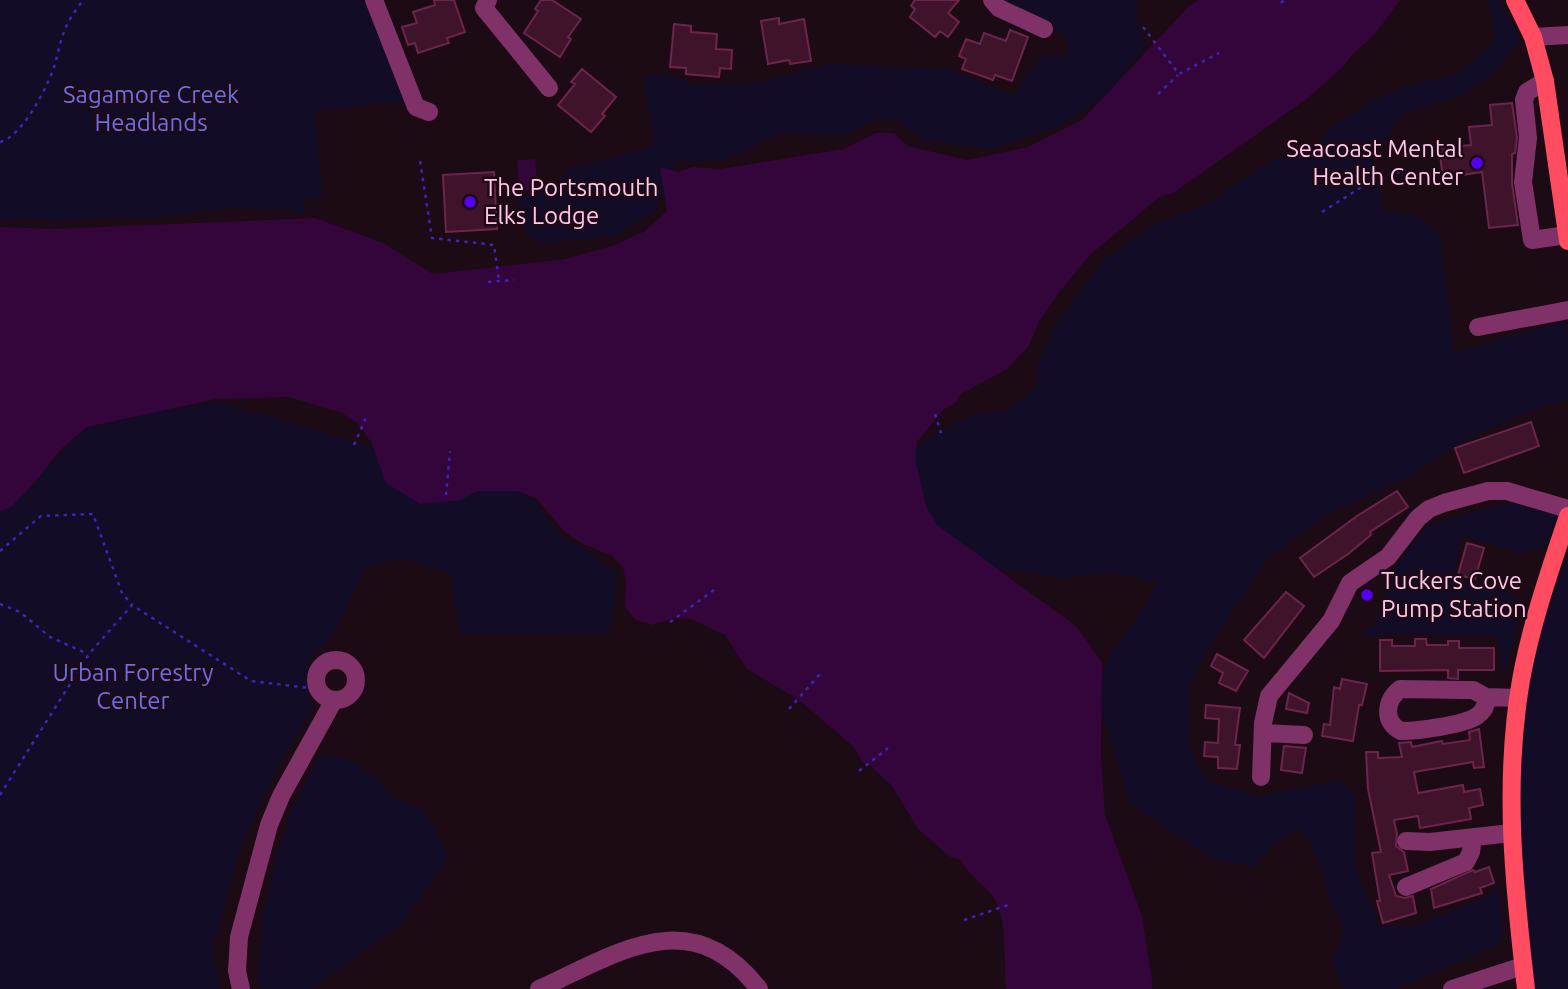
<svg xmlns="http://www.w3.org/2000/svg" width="1568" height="989" viewBox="0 0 1568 989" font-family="Ubuntu,sans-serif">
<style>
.green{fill:#120c27}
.water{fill:#34053a}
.building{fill:#3f142b;stroke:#6d244c;stroke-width:2}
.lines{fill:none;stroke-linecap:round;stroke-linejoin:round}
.path{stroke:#3f23b5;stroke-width:2.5;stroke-dasharray:3.5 5;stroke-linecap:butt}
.minor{stroke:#7f3168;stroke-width:18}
.major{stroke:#ff4c61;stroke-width:18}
.poi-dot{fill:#5500f0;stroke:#1c0a14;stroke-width:2.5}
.labels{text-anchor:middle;stroke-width:5;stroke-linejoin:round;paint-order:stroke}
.park-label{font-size:24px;fill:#6d6dec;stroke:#1c0a14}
.poi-label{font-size:24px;fill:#ffc5e9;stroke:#1c0a14;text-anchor:start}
</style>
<rect width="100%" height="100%" fill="#1c0a14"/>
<path class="green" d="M 0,0 L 371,0 L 405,100 L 315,112 L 323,197 L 304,199 L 304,214 L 289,210 L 225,208 L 155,218 L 123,217 L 62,221 L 23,219 L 0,221 Z
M 1000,0 L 1137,0 L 1137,24 L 1146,46 L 1104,97 L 1061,126 L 991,149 L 923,141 L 901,121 L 875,120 L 844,135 L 782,133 L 726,160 L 674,162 L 655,211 L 613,237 L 543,243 L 526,235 L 517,195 L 551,194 L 567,169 L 655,147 L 643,79 L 660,73 L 694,84 L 760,82 L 829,64 L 948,69 L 1015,95 L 1041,57 L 1068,56 L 1065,36 L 1038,18 Z
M 1485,0 L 1499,0 L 1515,28 L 1519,41 L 1491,75 L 1458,97 L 1403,113 L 1373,160 L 1382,209 L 1417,216 L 1440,235 L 1454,354 L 1565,320 L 1568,341 L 1568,400 L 1546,405 L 1470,437 L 1412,475 L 1320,519 L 1267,559 L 1208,649 L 1188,688 L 1188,744 L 1206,781 L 1260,796 L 1339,781 L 1353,794 L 1356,804 L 1355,867 L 1379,926 L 1412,927 L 1485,898 L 1499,886 L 1503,938 L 1492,948 L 1395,989 L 1346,989 C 1329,966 1332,958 1344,934 L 1311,842 L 1297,828 L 1275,844 L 1254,867 L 1211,858 L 1129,802 L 1097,696 L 1109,655 L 1133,624 L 1157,583 L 1116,573 L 1060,578 L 999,569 L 939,539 L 908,467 L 922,441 L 974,414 L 1009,409 L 1035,389 L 1039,361 L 1061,317 L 1106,258 L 1152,227 L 1211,201 L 1271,160 L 1309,152 L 1332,127 L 1370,102 L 1404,87 L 1459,73 L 1494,42 L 1492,11 Z
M 216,401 L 511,488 L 534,500 L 560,534 L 618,572 L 609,633 L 460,634 L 450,573 L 400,558 L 365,568 L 336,631 L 307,664 L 313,707 L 282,758 L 242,843 L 212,950 L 221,989 L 0,989 L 0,511 L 29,477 L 54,462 L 86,428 L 114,423 L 137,411 L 179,409 Z
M 1518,500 L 1558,512 L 1545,548 L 1522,553 L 1462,536 L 1453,580 L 1498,585 L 1523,602 L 1504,676 L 1496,635 L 1401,634 L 1360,637 L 1376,620 L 1397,564 L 1426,526 Z
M 1568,550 L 1568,989 L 1532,989 L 1522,891 L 1519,796 L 1521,722 L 1541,631 Z
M 325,754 L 350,760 L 378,780 L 390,797 L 424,809 L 449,857 L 401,924 L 312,989 L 261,989 C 249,964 276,852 287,824 C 295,802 306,781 317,759 Z"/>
<path class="water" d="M 1199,0 L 1400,0 L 1375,34 L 1351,56 L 1342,68 L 1304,101 L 1172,194 L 1162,195 L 1090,255 L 1061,290 L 1040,320 L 1028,347 L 1007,369 L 961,394 L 955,403 L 943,410 L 917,442 L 915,459 L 926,506 L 937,525 L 1076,626 L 1102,662 L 1101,756 L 1105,815 L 1142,916 L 1152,980 L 1152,989 L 1006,989 C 1004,965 1007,922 996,902 C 988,885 969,878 961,860 L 950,857 L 918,829 L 892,786 L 872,767 L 862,762 L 854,747 L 799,700 L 747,669 L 725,635 L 691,619 L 675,618 L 652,625 L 636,620 L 625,607 L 626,581 L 623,568 L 612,556 L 583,544 L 564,531 L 536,498 L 517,491 L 477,491 L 461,500 L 420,504 L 386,483 L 371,442 L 357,423 L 340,412 L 288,397 L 216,399 L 87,427 L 62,448 L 35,482 L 11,507 L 0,512 L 0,227 L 54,229 L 315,218 L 383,243 L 433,274 L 565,259 L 612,246 L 645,231 L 667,211 L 660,167 L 678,172 L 693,167 L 720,169 L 844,149 L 875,133 L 894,133 L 908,146 L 967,160 L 1028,147 L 1082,120 L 1190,5 Z
M 535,159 L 538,189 L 520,191 L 517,160 Z"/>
<path class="building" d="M 434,0 L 454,0 L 465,32 L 447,38 L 449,43 L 418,53 L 415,43 L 408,45 L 402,27 L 417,23 L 413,12 L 435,5 Z
M 541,0 L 552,0 L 581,19 L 568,37 L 571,39 L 560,57 L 524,33 L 538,11 L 535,9 Z
M 915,0 L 959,0 L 948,13 L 959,22 L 948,37 L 940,31 L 935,37 L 910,17 L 915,9 L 911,6 Z
M 779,18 L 779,24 L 804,19 L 811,61 L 790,64 L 789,60 L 768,64 L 761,21 Z
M 674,24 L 691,26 L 691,32 L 717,34 L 716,49 L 732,50 L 731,69 L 720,68 L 719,77 L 686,74 L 686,68 L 670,67 Z
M 1010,30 L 1028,37 L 1012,81 L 995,75 L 993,80 L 962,69 L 966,59 L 959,56 L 966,39 L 980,44 L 984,33 L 1006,41 Z
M 582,69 L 616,97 L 602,114 L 605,116 L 591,132 L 558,105 L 575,84 L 571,82 Z
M 1512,103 L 1517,138 L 1515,153 L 1512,154 L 1512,183 L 1518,225 L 1489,228 L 1482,172 L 1443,178 L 1439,148 L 1471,145 L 1469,127 L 1492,125 L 1490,105 Z
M 494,172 L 497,229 L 446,232 L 443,175 Z
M 1531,422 L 1539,446 L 1464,473 L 1455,448 Z
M 1397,491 L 1408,507 L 1370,532 L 1371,535 L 1348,554 L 1314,577 L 1300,558 L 1357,516 Z
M 1467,543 L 1484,548 L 1475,579 L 1458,575 Z
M 1286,592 L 1304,606 L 1264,658 L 1244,640 Z
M 1415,639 L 1426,639 L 1427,645 L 1448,645 L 1448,641 L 1459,641 L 1459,648 L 1494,648 L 1494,670 L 1458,670 L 1458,679 L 1448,678 L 1448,670 L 1380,671 L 1380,640 L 1392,640 L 1392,646 L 1415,646 Z
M 1217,654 L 1248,671 L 1236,691 L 1219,683 L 1223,673 L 1211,666 Z
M 1342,679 L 1367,684 L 1362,705 L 1359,705 L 1353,741 L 1322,736 L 1324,724 L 1330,725 L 1334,687 L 1340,689 Z
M 1289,693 L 1309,703 L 1307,713 L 1286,709 Z
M 1206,705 L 1240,708 L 1235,745 L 1240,745 L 1237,769 L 1218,768 L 1218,757 L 1204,756 L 1205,742 L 1218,743 L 1219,719 L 1205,718 Z
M 1479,729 L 1484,767 L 1474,768 L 1473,762 L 1414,772 L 1418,793 L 1463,785 L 1464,792 L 1480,789 L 1483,805 L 1469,808 L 1471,819 L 1420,828 L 1418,816 L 1394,820 L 1397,834 L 1396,846 L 1404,852 L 1408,871 L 1389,875 L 1396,896 L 1405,898 L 1413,896 L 1416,913 L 1383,923 L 1377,901 L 1380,901 L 1372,853 L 1381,852 L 1368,789 L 1366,752 L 1378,752 L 1378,758 L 1402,757 L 1399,743 L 1411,742 L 1412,747 L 1442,741 L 1443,744 L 1470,740 L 1469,732 Z
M 1284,746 L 1306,748 L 1302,773 L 1281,770 Z
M 1489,867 L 1494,883 L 1480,888 L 1482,893 L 1434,908 L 1431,889 L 1473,870 L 1475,872 Z"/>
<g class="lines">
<path class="path" d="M 1281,3 L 1284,0
M 1143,27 L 1179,74 L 1219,53
M 1158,94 L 1178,75
M 0,142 C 23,136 48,86 55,64 C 59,50 61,36 68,23 C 72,15 78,7 83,0
M 420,161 L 432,238 L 494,245 L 499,281
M 1322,212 L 1371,181 L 1406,170
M 488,282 L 514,280
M 935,414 L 941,433
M 354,445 L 367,415
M 446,495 L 450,451
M 0,551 L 41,516 L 93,514 L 122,593 L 132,605
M 0,604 L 20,612 L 50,637 L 88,654
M 670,622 L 714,590
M 789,709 L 820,674
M 859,771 L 888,748
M 0,795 L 89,654 L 132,605 L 251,681 L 318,689
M 964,920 L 1008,905"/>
<path class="minor" d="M 374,0 L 416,107 L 429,112
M 488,0 L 484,8 L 549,88
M 992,0 L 999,8 L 1044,29
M 1533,37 L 1568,35
M 1545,81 L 1527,92 L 1524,100 L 1528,138 L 1523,182 L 1532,240 L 1567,235
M 1478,327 L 1568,310
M316 680a20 20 0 1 1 40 0a20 20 0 1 1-40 0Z
M 1486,697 C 1487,705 1484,711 1477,716 C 1464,725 1418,731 1401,731 C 1382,722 1386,700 1400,689 L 1463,690 L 1473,690 L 1486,697 L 1518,698
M 1263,733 L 1304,735
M 1261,777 L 1263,723 L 1269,696 L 1331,621 L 1350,583 L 1388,557 L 1418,518 L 1429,509 L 1444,503 L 1488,491 L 1507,491 L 1568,509
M 1406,841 L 1430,842 L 1511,833
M 1406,887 L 1466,862 L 1471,852 L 1473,837
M 241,989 L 237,971 L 239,937 L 269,825 L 281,796 L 334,700
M 539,989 C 618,953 691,901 759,989
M 1452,989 L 1523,966"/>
<path class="major" d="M 1515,0 L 1533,37 L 1545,81 L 1568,241
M 1526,989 C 1514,886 1503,784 1521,680 C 1531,624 1550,570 1568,516"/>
</g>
<g class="poi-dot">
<circle cx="1477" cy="163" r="7"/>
<circle cx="470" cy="202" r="7"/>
<circle cx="1367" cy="595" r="7"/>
</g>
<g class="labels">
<g class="park-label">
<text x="151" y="103">Sagamore Creek<tspan x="151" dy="28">Headlands</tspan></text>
<text x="133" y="681">Urban Forestry<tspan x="133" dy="28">Center</tspan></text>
</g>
<g class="poi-label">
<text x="1463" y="157" text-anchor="end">Seacoast Mental<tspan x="1463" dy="28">Health Center</tspan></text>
<text x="484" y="196">The Portsmouth<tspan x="484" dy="28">Elks Lodge</tspan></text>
<text x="1381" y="589">Tuckers Cove<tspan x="1381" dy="28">Pump Station</tspan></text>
</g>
</g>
</svg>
